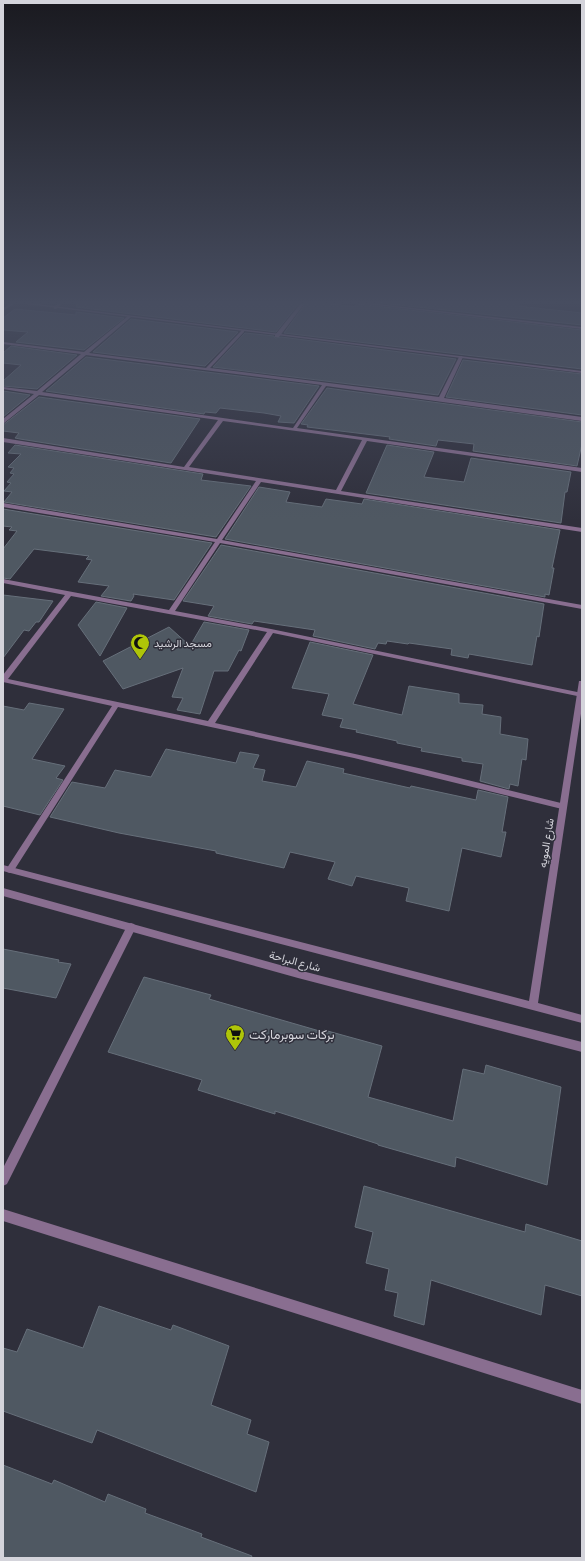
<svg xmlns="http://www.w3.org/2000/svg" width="585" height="1561" viewBox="0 0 585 1561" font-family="'Alegreya Sans',Vazirmatn,sans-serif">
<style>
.building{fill:#4f5862;stroke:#666f7a}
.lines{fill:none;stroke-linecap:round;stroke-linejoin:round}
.minor{fill:#896e90;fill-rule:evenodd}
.tertiary{fill:#896e90;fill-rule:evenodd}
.labels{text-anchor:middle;stroke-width:3;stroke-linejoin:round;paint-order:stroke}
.poi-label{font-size:11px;fill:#d4d4db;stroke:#2f2f3b;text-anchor:start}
.street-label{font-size:11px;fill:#d4d4db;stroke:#2f2f3b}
.near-poi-label{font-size:13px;fill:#d4d4db;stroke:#2f2f3b;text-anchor:start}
</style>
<rect width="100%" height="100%" fill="#2f2f3b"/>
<path class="building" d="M 77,303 L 299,303 L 276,332 L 76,307 Z
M 306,303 L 324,303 L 356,307 L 356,303 L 357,303 L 358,304 L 582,330 L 582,369 L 284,333 Z
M 381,303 L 519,303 L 518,306 L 582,313 L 582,325 Z
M 15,309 L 76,315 L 76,312 L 124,318 L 84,350 L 16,342 L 28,332 L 3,330 L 3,318 Z
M 131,319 L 238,332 L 205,366 L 93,352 Z
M 245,333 L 274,336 L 275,338 L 281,337 L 456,359 L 438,395 L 213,367 Z
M 11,346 L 77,355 L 37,389 L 3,386 L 3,381 L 21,365 L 3,363 L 3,353 Z
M 86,357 L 319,386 L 294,423 L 278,422 L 281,416 L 264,413 L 220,408 L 216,413 L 205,412 L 204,414 L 46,391 Z
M 463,360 L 582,374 L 582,415 L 446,397 Z
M 327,388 L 582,422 L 582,444 L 577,466 L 473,451 L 474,444 L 438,440 L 436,446 L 389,439 L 390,437 L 307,427 L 308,425 L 301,424 Z
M 3,391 L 30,395 L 3,417 Z
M 39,397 L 200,419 L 171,463 L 20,439 L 15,438 L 19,433 L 3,431 L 3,425 Z
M 15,445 L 203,474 L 201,480 L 251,486 L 216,537 L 4,502 L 12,492 L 4,491 L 11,483 L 7,482 L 14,474 L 10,473 L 14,468 L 8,467 L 21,454 L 8,453 Z
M 387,445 L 434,452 L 424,477 L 464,482 L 471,458 L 571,472 L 567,492 L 565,492 L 561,523 L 366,493 Z
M 259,487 L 290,492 L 286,502 L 322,507 L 326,499 L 362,504 L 364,499 L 560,530 L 552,568 L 554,568 L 549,595 L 545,594 L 545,597 L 225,539 Z
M 3,509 L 212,543 L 174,600 L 133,594 L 134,596 L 131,601 L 101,596 L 109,586 L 78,582 L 92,560 L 86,559 L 89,556 L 34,549 L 10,579 L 3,578 L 3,549 L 17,531 L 9,530 L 12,527 L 3,526 Z
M 221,545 L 544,604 L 539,637 L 537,636 L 532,665 L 469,654 L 468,658 L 451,655 L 452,649 L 409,643 L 408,644 L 387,641 L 386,644 L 378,643 L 375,649 L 313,636 L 315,630 L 254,621 L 252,624 L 208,616 L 214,606 L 183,601 Z
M 3,595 L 53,601 L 39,622 L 36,622 L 29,631 L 24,630 L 3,658 Z
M 96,602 L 127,608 L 100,656 L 78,625 Z
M 204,622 L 249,630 L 241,651 L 239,650 L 228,671 L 214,671 L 200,714 L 177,710 L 183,698 L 172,697 L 183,668 L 123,689 L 103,661 L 169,627 L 190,646 Z
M 310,642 L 373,655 L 353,704 L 402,715 L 409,686 L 459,694 L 459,703 L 483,705 L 482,714 L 501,717 L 500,734 L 528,739 L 526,760 L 522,759 L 518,786 L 510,784 L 509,789 L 480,781 L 483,764 L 462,761 L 462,758 L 421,751 L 422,748 L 397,743 L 397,741 L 356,732 L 357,730 L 340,727 L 343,719 L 322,715 L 329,694 L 292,688 Z
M 29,703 L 64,709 L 32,759 L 65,766 L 56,778 L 63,780 L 40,815 L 3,806 L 3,706 L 24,710 Z
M 166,749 L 236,763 L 240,752 L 259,755 L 253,768 L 265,770 L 262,781 L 296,787 L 307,761 L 344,769 L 343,773 L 410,788 L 411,786 L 476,800 L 478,790 L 508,797 L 502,832 L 506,832 L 501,857 L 462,848 L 449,911 L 406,901 L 409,888 L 356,876 L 352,886 L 328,879 L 335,862 L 290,852 L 284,868 L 216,853 L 216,851 L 119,833 L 50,817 L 72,782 L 105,788 L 115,770 L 151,777 Z
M 3,949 L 59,960 L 58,962 L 71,964 L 56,998 L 3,988 Z
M 144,977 L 211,995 L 209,999 L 323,1032 L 324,1030 L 382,1046 L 368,1097 L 453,1121 L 463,1069 L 484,1074 L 486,1065 L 561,1087 L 547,1185 L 456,1157 L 455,1167 L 378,1145 L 378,1144 L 275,1111 L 275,1114 L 198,1090 L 202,1080 L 108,1052 Z
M 364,1186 L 525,1232 L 526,1224 L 582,1241 L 582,1296 L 545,1285 L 541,1315 L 431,1280 L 424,1325 L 394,1316 L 398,1293 L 385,1290 L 389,1269 L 366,1263 L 373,1232 L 355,1227 Z
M 99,1306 L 171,1330 L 173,1325 L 229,1346 L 211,1405 L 251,1420 L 247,1434 L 269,1442 L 256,1492 L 97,1430 L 92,1443 L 3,1411 L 3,1348 L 17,1352 L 27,1329 L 83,1348 Z
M 3,1465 L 52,1484 L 54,1480 L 105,1502 L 108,1494 L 146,1509 L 145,1513 L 202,1534 L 201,1537 L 252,1556 L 251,1558 L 3,1558 Z"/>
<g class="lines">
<path class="minor" d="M 11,303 L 15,303 L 3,311 L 3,308 Z
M 59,303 L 63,303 L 56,309 L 54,309 L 54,307 Z
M 301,303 L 305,303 L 279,337 L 275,337 L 275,335 Z
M 358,303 L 369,303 L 582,327 L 582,329 Z
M 128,316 L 131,317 L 89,353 L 206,368 L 242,330 L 244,331 L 244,332 L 210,368 L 439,397 L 459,357 L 461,356 L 463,357 L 444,398 L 582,417 L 582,421 L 326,386 L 297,428 L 582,468 L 582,472 L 367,441 L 341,491 L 582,528 L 582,532 L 261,482 L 222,540 L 582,605 L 582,609 L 220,543 L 175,611 L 271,629 L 582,693 L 582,697 L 273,633 L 215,723 L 423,769 L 565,804 L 566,806 L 565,808 L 562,809 L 354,758 L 118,707 L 13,872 L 10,873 L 7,872 L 6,870 L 7,868 L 112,706 L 3,682 L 3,675 L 65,595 L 3,583 L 3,579 L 169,610 L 215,542 L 3,507 L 3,503 L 217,539 L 256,481 L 3,442 L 3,438 L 184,467 L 218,420 L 39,395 L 3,424 L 3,419 L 34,394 L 3,389 L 3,387 L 37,391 L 81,354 L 3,344 L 3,342 L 84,352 ZM 86,355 L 322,385 L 293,428 L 42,392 ZM 223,421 L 362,440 L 336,490 L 189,467 ZM 71,596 L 267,632 L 208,721 L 8,679 Z
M 131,923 L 134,924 L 136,927 L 7,1184 L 3,1186 L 3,1168 L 128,924 Z
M 3,1209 L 582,1390 L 582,1404 L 3,1221 Z"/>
<path class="tertiary" d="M 18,303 L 29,303 L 582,371 L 582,373 Z
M 579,681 L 582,681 L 582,707 L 538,1003 L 582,1015 L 582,1023 L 3,871 L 3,865 L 529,1001 Z
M 3,888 L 298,970 L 582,1042 L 582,1052 L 298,978 L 3,896 Z"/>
</g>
<linearGradient id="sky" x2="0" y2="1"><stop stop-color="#1a1a20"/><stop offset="0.58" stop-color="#474d60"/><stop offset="1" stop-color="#474d60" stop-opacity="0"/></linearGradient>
<rect width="585" height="521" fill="url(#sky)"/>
<defs>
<g id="mosque-pin" transform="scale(1)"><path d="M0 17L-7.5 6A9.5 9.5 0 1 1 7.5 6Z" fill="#afc508" stroke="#2f2f3b"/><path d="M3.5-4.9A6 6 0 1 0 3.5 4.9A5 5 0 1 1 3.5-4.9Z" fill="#111"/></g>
<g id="supermarket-pin" transform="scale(1)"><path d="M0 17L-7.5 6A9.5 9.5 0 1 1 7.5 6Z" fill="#afc508" stroke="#2f2f3b"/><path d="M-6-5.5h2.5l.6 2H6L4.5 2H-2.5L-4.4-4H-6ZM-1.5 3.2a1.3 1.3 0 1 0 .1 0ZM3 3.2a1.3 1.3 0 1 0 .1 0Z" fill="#111"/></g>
</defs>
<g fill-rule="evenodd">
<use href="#mosque-pin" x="140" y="643"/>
<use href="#supermarket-pin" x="235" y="1034"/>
</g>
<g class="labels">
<g class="poi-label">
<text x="154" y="647">مسجد الرشيد</text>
</g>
<g class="street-label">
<text transform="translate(546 843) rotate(-81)" y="4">شارع المويه</text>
<text transform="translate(295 961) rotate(15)" y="4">شارع البراحة</text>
</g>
<g class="near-poi-label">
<text x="249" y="1039">بركات سوبرماركت</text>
</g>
</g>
<rect width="585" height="1561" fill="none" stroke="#d4d4db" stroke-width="8"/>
</svg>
